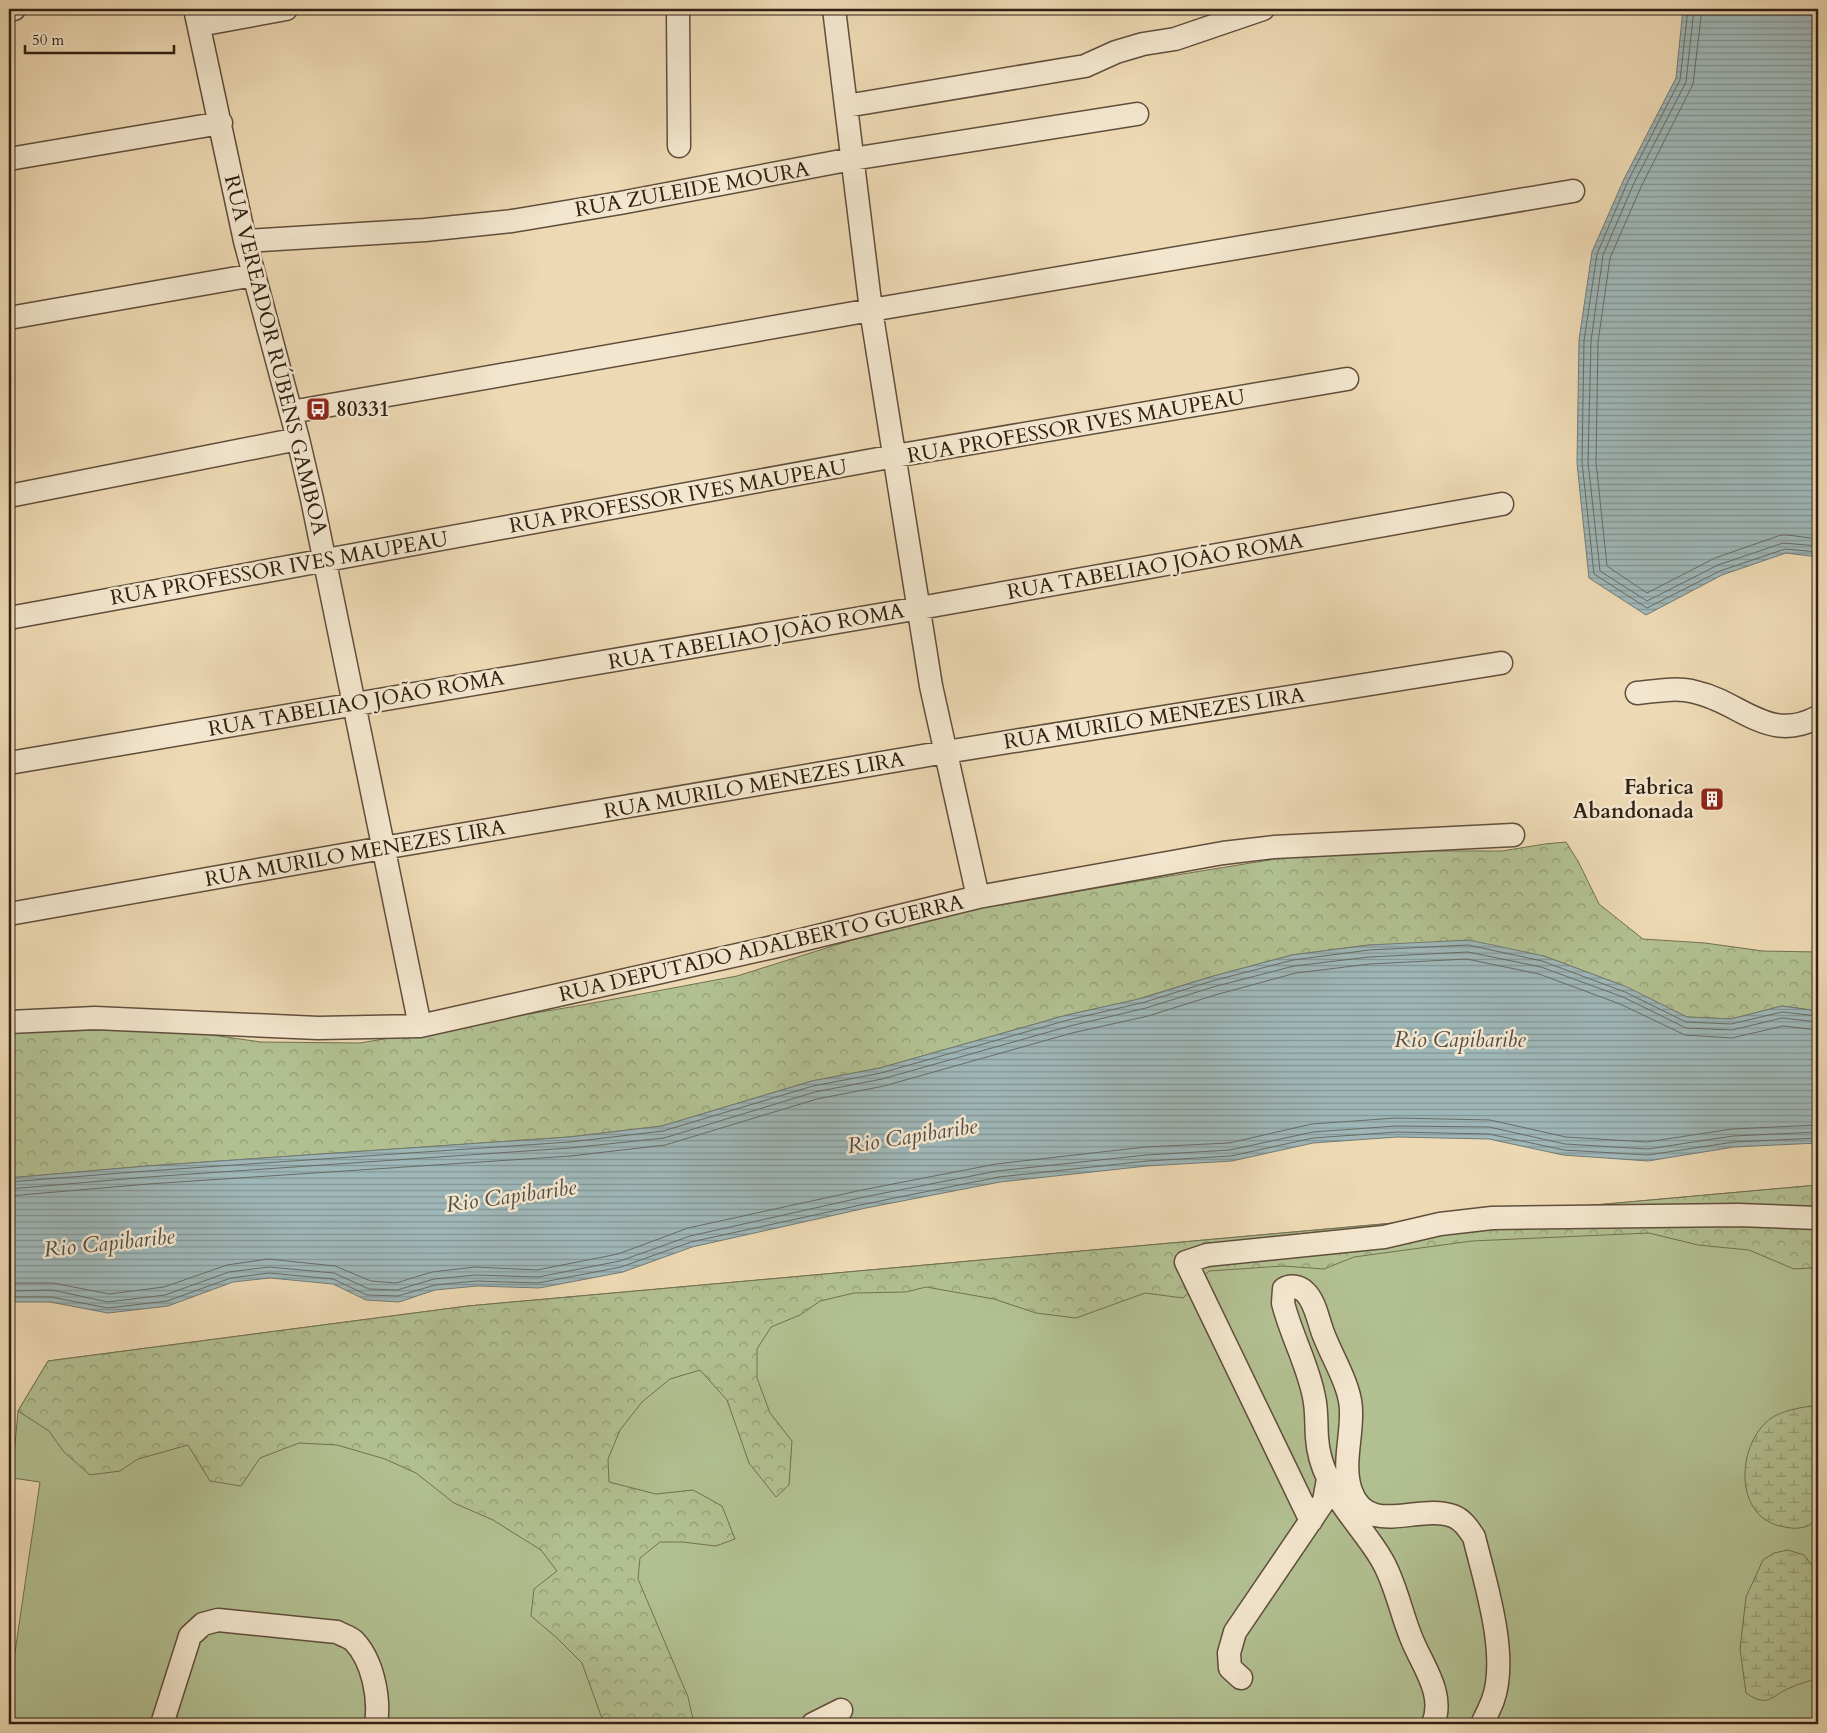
<svg xmlns="http://www.w3.org/2000/svg" width="1827" height="1733" viewBox="0 0 1827 1733" font-family="Cardo,serif">
<style>
.green{fill:#b2c091;stroke:#727052}
.forest{fill:url(#forest-crowns);stroke:#727052}
.wetland{fill:url(#wetland-marsh);stroke:#727052}
.water{fill:url(#water-rules);stroke:#737b76}
.lines{fill:none;stroke-linecap:round;stroke-linejoin:round}
.shore{stroke:#686c66;stroke-width:1}
.minor-casing{stroke:#604e3c;stroke-width:25}
.minor{stroke:#f3e6ce;stroke-width:22}
.labels{text-anchor:middle;stroke-width:5;stroke-linejoin:round;paint-order:stroke}
.street-label{font-size:21px;fill:#312014;stroke:#f3e6ce}
.poi-label{font-size:21px;font-weight:bold;fill:#312014;stroke:#f3e6ce;text-anchor:start}
.water-label{font-size:22px;font-style:italic;fill:#524d45;stroke:#f3e6ce}
</style>
<defs>
<pattern id="forest-crowns" width="20" height="18" patternUnits="userSpaceOnUse" patternTransform="scale(1.25)"><rect width="20" height="18" fill="#b2c091"/><path d="M2 6a3 3 0 1 1 6 0M12 15a3 3 0 1 1 6 0" fill="none" stroke="#919c75"/></pattern>
<pattern id="wetland-marsh" width="20" height="14" patternUnits="userSpaceOnUse" patternTransform="scale(1.25)"><rect width="20" height="14" fill="#b2c091"/><path d="M1 5h8M5 5V1M11 12h8M15 12V8" fill="none" stroke="#919c75"/></pattern>
<pattern id="water-rules" width="6" height="5" patternUnits="userSpaceOnUse" patternTransform="scale(1.25)"><rect width="6" height="5" fill="#9fb7b8"/><path d="M0 2.5h6" fill="none" stroke="#829494"/></pattern>
</defs>
<rect width="100%" height="100%" fill="#edd9b3"/>
<filter id="stains"><feTurbulence type="fractalNoise" baseFrequency=".004" numOctaves="4"/><feColorMatrix values="0 0 0 0 .2 0 0 0 0 .09 0 0 0 0 .02 0 0 0 .5 -.17"/></filter>
<radialGradient id="worn" r=".72"><stop offset=".6" stop-color="#630" stop-opacity="0"/><stop offset="1" stop-color="#630" stop-opacity=".3"/></radialGradient>
<path class="green" d="M 1818,1185 L 1818,1724 L 9,1724 L 9,1693 L 40,1482 L 12,1478 L 18,1411 L 48,1361 L 468,1306 Z"/>
<path class="forest" d="M 1566,842 L 1578,861 L 1599,904 L 1643,939 L 1705,943 L 1763,951 L 1818,952 L 1818,1011 L 1782,1006 L 1731,1019 L 1687,1017 L 1619,984 L 1544,956 L 1369,945 L 1292,955 L 1210,977 L 1135,1000 L 1067,1015 L 880,1068 L 812,1081 L 662,1126 L 569,1137 L 147,1166 L 9,1178 L 9,1033 L 162,1028 L 261,1042 L 360,1043 L 582,1005 L 737,976 L 871,934 L 997,904 L 1325,851 L 1502,851 L 1545,844 Z
M 1818,1185 L 1818,1263 L 1811,1268 L 1794,1269 L 1749,1250 L 1698,1245 L 1649,1233 L 1472,1241 L 1354,1257 L 1324,1269 L 1283,1266 L 1209,1271 L 1183,1298 L 1145,1293 L 1076,1318 L 1036,1313 L 994,1299 L 926,1287 L 906,1292 L 854,1293 L 820,1301 L 800,1315 L 771,1327 L 757,1349 L 757,1378 L 770,1413 L 792,1441 L 789,1485 L 776,1497 L 749,1463 L 727,1400 L 700,1370 L 670,1379 L 642,1402 L 620,1430 L 608,1459 L 609,1482 L 656,1494 L 693,1490 L 722,1506 L 735,1539 L 716,1546 L 682,1542 L 660,1542 L 640,1558 L 638,1579 L 688,1697 L 694,1724 L 604,1724 L 582,1663 L 557,1638 L 531,1616 L 534,1589 L 557,1571 L 541,1550 L 493,1520 L 454,1503 L 416,1473 L 385,1459 L 337,1445 L 299,1443 L 260,1458 L 241,1486 L 210,1481 L 188,1445 L 138,1459 L 120,1471 L 90,1475 L 64,1452 L 49,1431 L 18,1411 L 48,1361 L 468,1306 Z"/>
<path class="wetland" d="M 1818,1405 L 1818,1513 C 1815,1523 1809,1527 1799,1528 C 1792,1529 1786,1527 1780,1526 C 1733,1515 1737,1444 1770,1419 C 1782,1410 1804,1407 1818,1405 Z
M 1788,1550 L 1804,1555 L 1818,1573 L 1818,1679 C 1809,1681 1800,1683 1792,1687 C 1771,1695 1769,1709 1746,1693 L 1740,1649 L 1746,1597 L 1763,1560 L 1774,1553 Z"/>
<path class="water" d="M 1683,9 L 1815,9 L 1818,12 L 1818,557 L 1786,553 L 1722,575 L 1646,615 L 1589,578 L 1577,463 L 1579,340 L 1592,252 L 1624,179 L 1676,78 Z
M 1469,940 L 1544,956 L 1627,987 L 1687,1017 L 1731,1019 L 1782,1006 L 1818,1011 L 1818,1143 L 1734,1147 L 1648,1161 L 1563,1155 L 1489,1139 L 1397,1137 L 1313,1143 L 1232,1161 L 1147,1166 L 1000,1182 L 866,1208 L 692,1247 L 623,1272 L 539,1288 L 477,1286 L 435,1290 L 399,1302 L 366,1300 L 333,1284 L 270,1278 L 233,1282 L 168,1306 L 108,1313 L 50,1302 L 9,1302 L 9,1178 L 147,1166 L 569,1137 L 662,1126 L 812,1081 L 880,1068 L 1067,1015 L 1143,998 L 1210,977 L 1292,955 L 1369,945 Z"/>
<g class="lines">
<path class="shore" d="M 1688,9 L 1680,80 L 1628,181 L 1597,254 L 1584,341 L 1582,462 L 1594,574 L 1647,608 L 1720,571 L 1785,549 L 1818,552
M 1694,9 L 1686,82 L 1634,183 L 1603,255 L 1591,341 L 1588,462 L 1600,571 L 1647,601 L 1718,565 L 1783,543 L 1818,546
M 1702,9 L 1693,84 L 1641,187 L 1610,258 L 1598,342 L 1596,462 L 1607,566 L 1647,593 L 1715,558 L 1781,535 L 1788,535 L 1818,539
M 9,1182 L 147,1171 L 570,1142 L 663,1131 L 813,1086 L 881,1073 L 1068,1020 L 1145,1002 L 1212,981 L 1293,960 L 1369,950 L 1468,945 L 1542,961 L 1625,992 L 1686,1022 L 1731,1024 L 1782,1012 L 1818,1016
M 9,1189 L 148,1177 L 570,1148 L 664,1138 L 815,1092 L 882,1079 L 1070,1026 L 1146,1008 L 1213,987 L 1294,966 L 1369,957 L 1468,952 L 1541,967 L 1623,997 L 1686,1028 L 1732,1030 L 1782,1018 L 1818,1022
M 9,1196 L 148,1184 L 571,1156 L 665,1145 L 817,1099 L 884,1086 L 1072,1033 L 1148,1016 L 1215,995 L 1296,973 L 1370,964 L 1467,959 L 1539,974 L 1620,1004 L 1685,1035 L 1732,1038 L 1783,1026 L 1818,1030
M 9,1283 L 53,1283 L 109,1294 L 164,1287 L 227,1265 L 268,1259 L 335,1266 L 371,1281 L 396,1283 L 432,1272 L 475,1267 L 537,1270 L 618,1254 L 688,1228 L 862,1190 L 996,1164 L 1145,1147 L 1229,1143 L 1312,1124 L 1396,1118 L 1490,1120 L 1566,1137 L 1647,1142 L 1732,1129 L 1818,1125
M 9,1291 L 52,1290 L 108,1302 L 165,1295 L 229,1272 L 269,1267 L 334,1273 L 369,1289 L 397,1290 L 434,1279 L 476,1275 L 538,1277 L 620,1261 L 690,1236 L 864,1197 L 997,1171 L 1146,1155 L 1230,1150 L 1313,1132 L 1396,1126 L 1489,1127 L 1565,1144 L 1648,1149 L 1733,1136 L 1818,1132
M 9,1297 L 51,1297 L 108,1308 L 167,1301 L 231,1278 L 269,1273 L 333,1279 L 367,1295 L 398,1296 L 435,1285 L 476,1281 L 538,1283 L 621,1267 L 691,1242 L 865,1204 L 999,1177 L 1147,1161 L 1231,1156 L 1313,1138 L 1397,1132 L 1489,1134 L 1564,1150 L 1648,1155 L 1734,1142 L 1818,1138"/>
<g class="minor-casing">
<path id="minor" d="M 195,9 L 245,241 L 298,439 L 312,499 L 420,1026
M 678,9 L 679,146
M 834,9 L 871,310 L 931,686 L 978,897
M 9,10 L 14,9
M 199,25 L 286,9
M 846,106 L 1085,66 L 1116,52 L 1143,44 L 1175,39 L 1263,9
M 9,159 L 221,123
M 245,241 L 425,230 L 512,221 L 620,203 L 852,159 L 1137,114
M 9,318 L 254,275
M 291,412 L 871,310 L 1573,191
M 9,496 L 298,439
M 9,618 L 895,456 L 1347,379
M 1637,693 C 1656,691 1677,687 1695,692 C 1741,702 1768,744 1818,717
M 9,763 L 920,608 L 1502,504
M 9,914 L 383,848 L 946,752 L 1501,663
M 9,1022 L 95,1018 L 318,1028 L 420,1026 L 773,947 L 978,897 L 1223,853 L 1274,847 L 1513,835
M 1311,1521 L 1186,1262 L 1207,1255 L 1384,1237 L 1440,1224 L 1492,1218 L 1738,1215 L 1818,1218
M 1241,1678 L 1230,1668 L 1229,1653 L 1235,1632 L 1324,1501 L 1328,1479
M 162,1724 L 190,1636 L 203,1624 L 218,1620 L 337,1632 C 342,1635 350,1637 354,1641 C 373,1661 380,1698 376,1724
M 813,1724 L 841,1710
M 1433,1724 C 1445,1695 1424,1668 1413,1642 C 1401,1615 1397,1586 1382,1560 C 1366,1532 1341,1509 1328,1478 C 1322,1466 1318,1452 1317,1438 C 1316,1425 1317,1410 1314,1397 C 1308,1365 1291,1335 1283,1303 L 1284,1289 C 1290,1285 1299,1286 1305,1292 C 1315,1301 1318,1320 1323,1333 C 1330,1352 1341,1370 1347,1389 C 1349,1395 1351,1404 1351,1411 C 1352,1438 1342,1465 1351,1491 C 1368,1538 1419,1503 1453,1516 C 1463,1520 1468,1528 1474,1537 C 1485,1582 1509,1655 1493,1700 C 1490,1708 1486,1716 1482,1724"/>
</g>
<use href="#minor" class="minor"/>
</g>
<defs>
<g id="bus-square" transform="scale(1.25)"><rect x="-9" y="-9" width="18" height="18" rx="4" fill="#8f2418" stroke="#f3e6ce"/><path d="M-5-6H5V4H4V6H2V4H-2V6H-4V4H-5ZM-3.5-4V0h7V-4ZM-3.5 1.2v1.5H-2V1.2ZM2 1.2v1.5H3.5V1.2Z" fill="#fff"/></g>
<g id="building-square" transform="scale(1.25)"><rect x="-9" y="-9" width="18" height="18" rx="4" fill="#8f2418" stroke="#f3e6ce"/><path d="M-4-6H4V6H1V3H-1V6H-4ZM-2.5-4.3h1.7v1.8h-1.7ZM.8-4.3h1.7v1.8H.8ZM-2.5-1h1.7V.8h-1.7ZM.8-1h1.7V.8H.8Z" fill="#fff"/></g>
</defs>
<g fill-rule="evenodd">
<use href="#bus-square" x="318" y="409"/>
<use href="#building-square" x="1712" y="799"/>
</g>
<g class="labels">
<g class="street-label">
<text transform="translate(692 189) rotate(-10)" y="7">RUA ZULEIDE MOURA</text>
<text transform="translate(276 355) rotate(76)" y="7">RUA VEREADOR RÚBENS GAMBOA</text>
<text transform="translate(1076 426) rotate(-10)" y="7">RUA PROFESSOR IVES MAUPEAU</text>
<text transform="translate(678 496) rotate(-10)" y="7">RUA PROFESSOR IVES MAUPEAU</text>
<text transform="translate(1155 566) rotate(-10)" y="7">RUA TABELIAO JOÃO ROMA</text>
<text transform="translate(279 568) rotate(-10)" y="7">RUA PROFESSOR IVES MAUPEAU</text>
<text transform="translate(756 636) rotate(-10)" y="7">RUA TABELIAO JOÃO ROMA</text>
<text transform="translate(356 703) rotate(-10)" y="7">RUA TABELIAO JOÃO ROMA</text>
<text transform="translate(1154 718) rotate(-9)" y="7">RUA MURILO MENEZES LIRA</text>
<text transform="translate(754 785) rotate(-10)" y="7">RUA MURILO MENEZES LIRA</text>
<text transform="translate(355 853) rotate(-10)" y="7">RUA MURILO MENEZES LIRA</text>
<text transform="translate(761 948) rotate(-13)" y="7">RUA DEPUTADO ADALBERTO GUERRA</text>
</g>
<g class="poi-label">
<text x="336" y="416">80331</text>
<text x="1694" y="794" text-anchor="end">Fabrica<tspan x="1694" dy="24">Abandonada</tspan></text>
</g>
<g class="water-label">
<text x="1460" y="1047">Rio Capibaribe</text>
<text transform="translate(912 1135) rotate(-9)" y="8">Rio Capibaribe</text>
<text transform="translate(511 1195) rotate(-8)" y="8">Rio Capibaribe</text>
<text transform="translate(109 1242) rotate(-6)" y="8">Rio Capibaribe</text>
</g>
</g>
<rect width="1827" height="1733" fill="none" stroke="#edd9b3" stroke-width="30"/>
<rect x="10" y="10" width="1807" height="1713" fill="none" stroke="#312014" stroke-width="2.5"/>
<rect x="15" y="15" width="1797" height="1703" fill="none" stroke="#312014"/>
<path d="M25 45v8h149v-8" fill="none" stroke="#312014" stroke-width="2.5"/>
<text x="32" y="45" font-size="15" fill="#312014" stroke="#f3e6ce" stroke-width="4" paint-order="stroke">50 m</text>
<rect width="100%" height="100%" filter="url(#stains)"/>
<rect width="100%" height="100%" fill="url(#worn)"/>
</svg>
